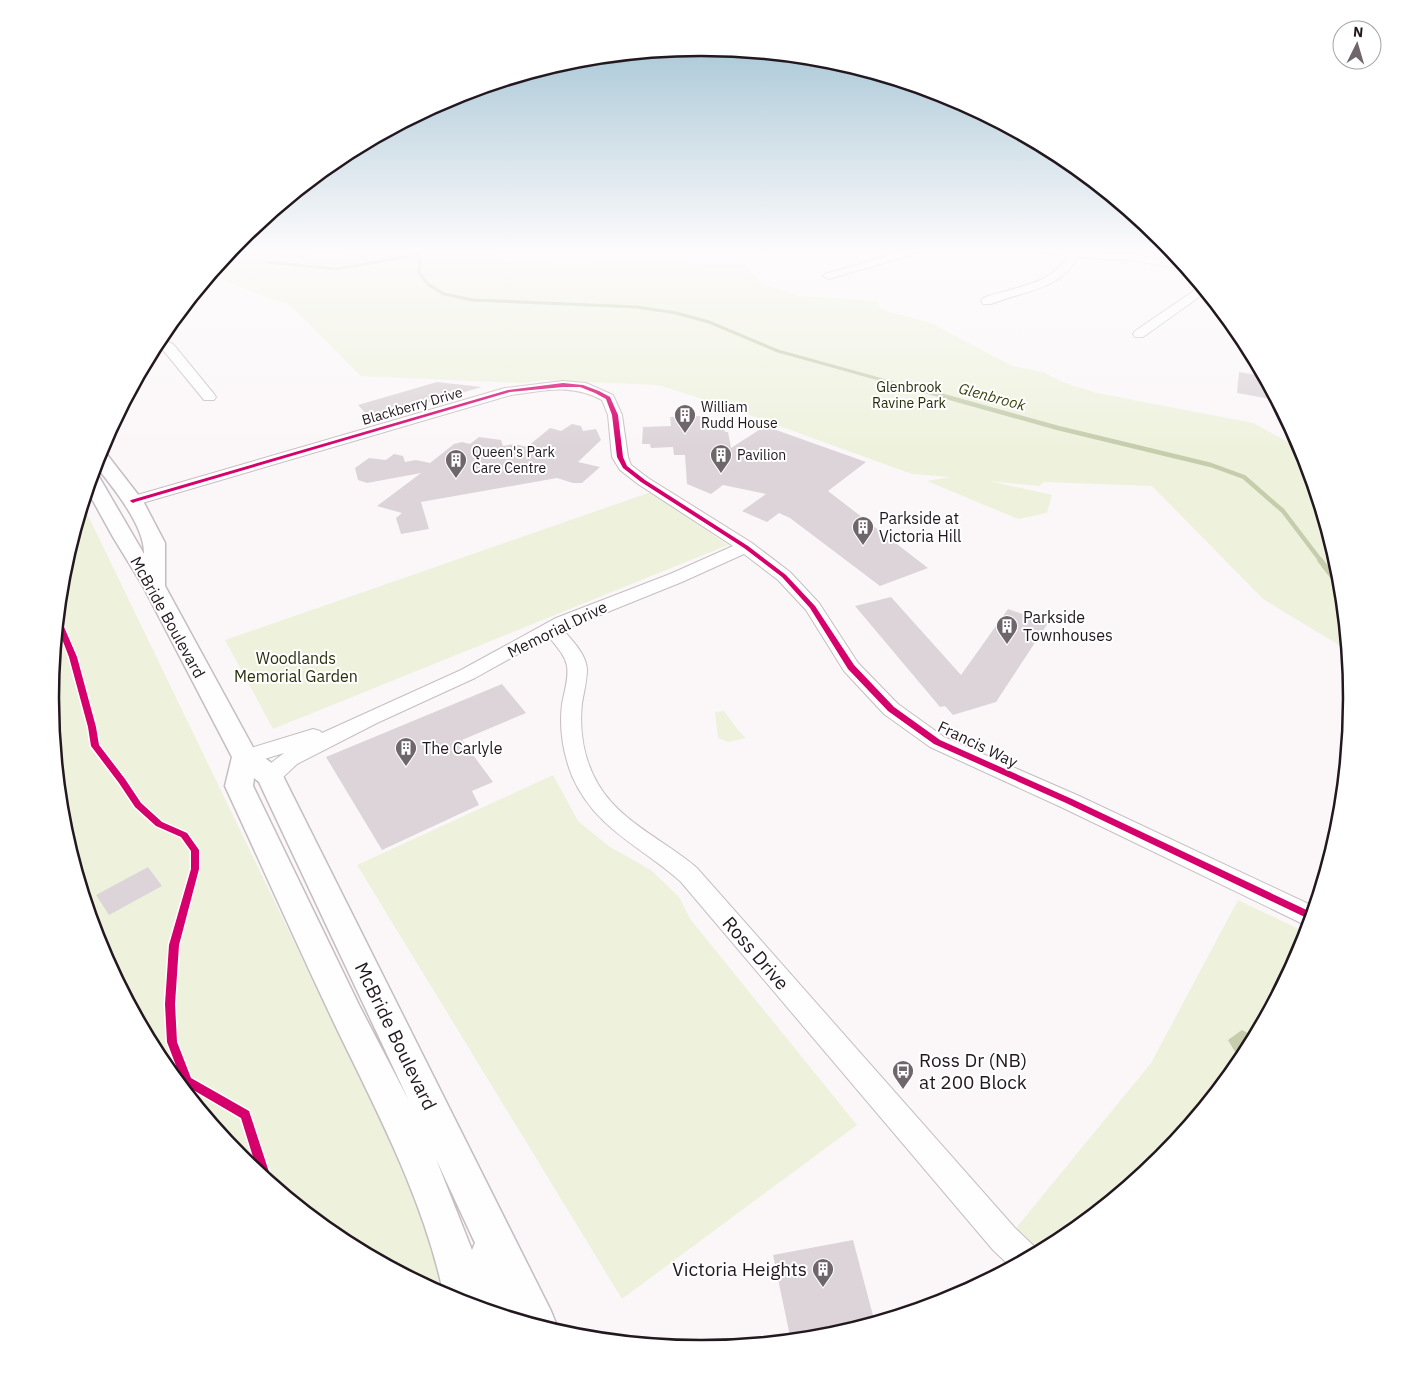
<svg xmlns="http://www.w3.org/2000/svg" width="1402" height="1397" viewBox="0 0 1402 1397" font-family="'IBM Plex Sans',sans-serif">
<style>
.green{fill:#eef2dd}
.water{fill:#c5cdad}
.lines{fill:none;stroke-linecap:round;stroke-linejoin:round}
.stream-far2{stroke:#c5cdad;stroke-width:3}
.stream-far1{stroke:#c5cdad;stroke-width:4.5}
.stream{stroke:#c5cdad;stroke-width:5.5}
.building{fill:#dcd4d8}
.minor-casing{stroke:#c5bdc2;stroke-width:2}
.major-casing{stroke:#c5bdc2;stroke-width:3}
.minor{fill:#fefefe;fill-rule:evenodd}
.major{fill:#fefefe;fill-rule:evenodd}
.cycleway-casing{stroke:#fff;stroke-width:3}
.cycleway{fill:#d6006c;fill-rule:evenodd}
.labels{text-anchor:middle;stroke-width:4;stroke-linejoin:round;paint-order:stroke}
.far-park-label{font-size:14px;fill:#28300b;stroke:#fff}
.far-street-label{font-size:14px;fill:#23181f;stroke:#fff}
.far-poi-label{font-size:14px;fill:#23181f;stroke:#fff;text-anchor:start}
.far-water-label{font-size:15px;font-style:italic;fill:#38430c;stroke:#fff}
.poi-label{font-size:16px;fill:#23181f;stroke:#fff;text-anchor:start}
.street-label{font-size:16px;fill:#23181f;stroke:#fff}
.park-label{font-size:16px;fill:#28300b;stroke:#fff}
.near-street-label{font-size:19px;fill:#23181f;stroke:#fff}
.near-poi-label{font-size:19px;fill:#23181f;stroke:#fff;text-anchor:start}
.rim{fill:none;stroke:#23181f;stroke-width:2.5}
</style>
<rect width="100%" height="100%" fill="#fbf7f9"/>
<path class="green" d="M 230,251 L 301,251 L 318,258 L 369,251 L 487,251 L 513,263 L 588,264 L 625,259 L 678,261 L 694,264 L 744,265 L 763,284 L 800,296 L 877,301 L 881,308 L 890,312 L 931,323 L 1012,366 L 1043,372 L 1065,383 L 1097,393 L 1253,423 L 1303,450 L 1340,572 L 1347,650 L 1263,599 L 1152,486 L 1044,482 L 1039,486 L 989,481 L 1052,495 L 1047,513 L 1018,519 L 927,481 L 950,477 L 912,474 L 727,407 L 658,385 L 545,380 L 520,383 L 361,376 L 291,306 L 210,276 Z
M 651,492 L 728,545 L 273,729 L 225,640 Z
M 83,505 L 402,1165 L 448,1298 L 339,1240 L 240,1159 L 160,1060 L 99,947 L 62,825 L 50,698 L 63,571 Z
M 724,711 L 738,730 L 746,738 L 728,742 L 718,738 L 715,712 Z
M 553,775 L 578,821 L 610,847 L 651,870 L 679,897 L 691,920 L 857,1125 L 622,1299 L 357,865 Z
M 1238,900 L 1307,933 L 1302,948 L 1242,1060 L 1161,1159 L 1062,1240 L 1041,1251 L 1016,1228 L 1151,1063 Z"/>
<path class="water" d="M 1242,1030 L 1255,1037 L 1237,1067 L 1238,1057 L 1228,1040 Z"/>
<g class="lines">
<path class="stream-far2" d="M 415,251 L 420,258 L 419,273 L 429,285 L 444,294 L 472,300 L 637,307 L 676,313 L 709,322 L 778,351 L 915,389
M 268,262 L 336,269 L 418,255"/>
<path class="stream-far1" d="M 911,387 L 1058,428 L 1211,465 L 1244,477 L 1283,511 L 1321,561"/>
<path class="stream" d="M 1320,560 L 1333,577 L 1340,581"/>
</g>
<path class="building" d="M 1239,372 L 1263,376 L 1276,400 L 1237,393 Z
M 437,382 L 482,387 L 374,418 L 370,418 L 358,405 Z
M 701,416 L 703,427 L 724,426 L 725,432 L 728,432 L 731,448 L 765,426 L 866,462 L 828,491 L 928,568 L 880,586 L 790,518 L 779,513 L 767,522 L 742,511 L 766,494 L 723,485 L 711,494 L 687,484 L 685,455 L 674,455 L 673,447 L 651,448 L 650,444 L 642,444 L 643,427 L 671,426 L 670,417 Z
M 572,424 L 581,426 L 583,431 L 596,429 L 601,440 L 578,462 L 600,467 L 582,483 L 573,483 L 557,478 L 421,502 L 429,529 L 401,534 L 396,518 L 402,513 L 377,506 L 421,473 L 367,483 L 358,480 L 355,468 L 369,458 L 386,460 L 394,454 L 403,456 L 405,462 L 416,460 L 430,463 L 454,444 L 462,442 L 470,444 L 479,437 L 501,440 L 503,446 L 514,444 L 527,447 L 550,428 L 561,431 Z
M 891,597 L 961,675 L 1008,609 L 1048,623 L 996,702 L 953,715 L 945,706 L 940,707 L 855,606 Z
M 502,684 L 526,713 L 462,740 L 493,782 L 472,791 L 479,805 L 382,850 L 326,757 Z
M 148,867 L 162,886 L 109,915 L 96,895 Z
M 853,1240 L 875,1323 L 828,1337 L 791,1341 L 773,1255 Z"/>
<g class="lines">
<g class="minor-casing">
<path id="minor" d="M 905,251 L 924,251 L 829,279 L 823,276 L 825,274 Z
M 1041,251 L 1128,254 L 1181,262 L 1186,269 L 1128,260 L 1077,257 C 1062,290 1022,291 991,304 L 983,304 L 981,301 L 983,298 C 1011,287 1052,286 1067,256 L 1046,254 Z
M 1201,286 L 1206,292 L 1143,337 L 1135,337 L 1133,334 L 1135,331 Z
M 159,338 L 173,344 L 214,394 L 216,397 L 214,400 L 204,400 L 163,350 L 155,345 Z
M 563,381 L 586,383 L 613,395 L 622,415 L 628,457 L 631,465 L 648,478 L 752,543 L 790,572 L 819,603 L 858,663 L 898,704 L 944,737 L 1077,795 L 1315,907 L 1309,926 L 1303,924 L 1061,807 L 930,747 L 884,714 L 844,671 L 806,610 L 778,580 L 744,554 L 682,582 L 563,630 C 572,640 586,654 587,669 C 587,680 584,692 582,703 C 579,731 584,760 598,784 C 621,823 665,840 697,868 L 1015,1228 L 1037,1249 L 1039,1253 L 1011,1267 L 993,1250 L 681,882 C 640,845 596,830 572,776 C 563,753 559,729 562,704 C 564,693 569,678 567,666 C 565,655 556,646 549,637 L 475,678 L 377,723 L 297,764 L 278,782 L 270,784 L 262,782 L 259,776 L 262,770 L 284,753 L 245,765 L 238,762 L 234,757 L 238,752 L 313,729 L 320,731 L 322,733 L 461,670 L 556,618 L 670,574 L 733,546 L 638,484 L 620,470 L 612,457 L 608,415 L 602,400 C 570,383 545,391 511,395 L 139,504 L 127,504 L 125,501 L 127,498 L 505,388 Z"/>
</g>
<g class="major-casing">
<path id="major" d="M 99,451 L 105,452 L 143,501 L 165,543 L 165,586 L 255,751 L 280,769 L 283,776 L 551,1311 L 557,1326 L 554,1331 L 452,1300 L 444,1296 C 424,1200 378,1114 336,1027 C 298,947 262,866 225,786 L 232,757 L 143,586 L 113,537 L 87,490 L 92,474 L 98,475 L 144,554 C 145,526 112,486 95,465 ZM 254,778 L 259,782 L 409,1101 L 359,1005 L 253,786 ZM 436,1159 L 475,1243 L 472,1250 Z"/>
</g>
<use href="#minor" class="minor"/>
<use href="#major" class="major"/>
<g class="cycleway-casing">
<path id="cycleway" d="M 563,383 L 583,385 L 599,391 L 610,397 L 618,415 L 623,457 L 627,466 L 645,480 L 748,546 L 786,575 L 815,606 L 854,665 L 894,707 L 940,740 L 1072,799 L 1313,913 L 1311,920 L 1066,803 L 934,744 L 888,711 L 848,669 L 810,608 L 782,577 L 744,548 L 641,482 L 623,468 L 617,457 L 612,415 L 606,399 L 595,393 L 580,387 L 563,387 L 510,392 L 135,502 L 133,503 L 130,501 L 131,500 L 508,390 Z
M 58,618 L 61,620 L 77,657 L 96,727 L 99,745 L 125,779 L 141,803 L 162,822 L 187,833 L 199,850 L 199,869 L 179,945 L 175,1004 L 177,1042 L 191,1078 L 249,1111 L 271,1178 L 269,1182 L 258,1173 L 241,1118 L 183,1084 L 167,1042 L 165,1004 L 169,945 L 191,869 L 191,851 L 181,837 L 156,826 L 135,807 L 119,783 L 91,746 L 88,727 L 69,657 L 57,626 Z"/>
</g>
<use href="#cycleway" class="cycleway"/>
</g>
<linearGradient id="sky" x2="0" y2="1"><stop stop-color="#9abed0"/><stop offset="0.56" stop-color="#fdfbfc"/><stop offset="1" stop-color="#fdfbfc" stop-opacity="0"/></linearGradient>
<rect width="1402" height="447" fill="url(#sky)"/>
<defs>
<g id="building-pin" transform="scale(1.125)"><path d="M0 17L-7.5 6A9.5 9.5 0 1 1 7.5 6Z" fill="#6f666b" stroke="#fff"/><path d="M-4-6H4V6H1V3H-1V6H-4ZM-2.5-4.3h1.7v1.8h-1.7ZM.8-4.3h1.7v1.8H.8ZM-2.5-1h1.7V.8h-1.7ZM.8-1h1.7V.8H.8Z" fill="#fff"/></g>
<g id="bus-pin" transform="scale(1.125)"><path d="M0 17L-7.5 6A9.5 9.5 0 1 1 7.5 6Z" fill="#6f666b" stroke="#fff"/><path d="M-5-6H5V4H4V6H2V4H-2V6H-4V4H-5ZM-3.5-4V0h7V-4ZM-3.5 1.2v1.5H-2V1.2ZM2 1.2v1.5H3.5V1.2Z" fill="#fff"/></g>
</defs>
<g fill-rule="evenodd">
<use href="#building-pin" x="685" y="415"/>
<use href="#building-pin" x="721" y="455"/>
<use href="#building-pin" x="456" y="460"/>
<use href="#building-pin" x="863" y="527"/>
<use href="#building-pin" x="1007" y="626"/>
<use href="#building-pin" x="406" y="748"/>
<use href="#bus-pin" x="903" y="1071"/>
<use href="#building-pin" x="823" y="1269"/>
</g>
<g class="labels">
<g class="far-park-label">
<text x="909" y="392">Glenbrook<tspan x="909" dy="16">Ravine Park</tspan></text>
</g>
<g class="far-street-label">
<text transform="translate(412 406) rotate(-16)" y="5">Blackberry Drive</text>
</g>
<g class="far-poi-label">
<text x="701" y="412">William<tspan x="701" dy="16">Rudd House</tspan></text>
<text x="472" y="457">Queen's Park<tspan x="472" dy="16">Care Centre</tspan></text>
<text x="737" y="460">Pavilion</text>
</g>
<g class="far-water-label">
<text transform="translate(992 397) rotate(15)" y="5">Glenbrook</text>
</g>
<g class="poi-label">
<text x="879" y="524">Parkside at<tspan x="879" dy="18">Victoria Hill</tspan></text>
<text x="1023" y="623">Parkside<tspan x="1023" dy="18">Townhouses</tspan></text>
<text x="422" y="754">The Carlyle</text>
</g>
<g class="street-label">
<text transform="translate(168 617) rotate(61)" y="6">McBride Boulevard</text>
<text transform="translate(557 629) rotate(-26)" y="6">Memorial Drive</text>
<text transform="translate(978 744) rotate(26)" y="6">Francis Way</text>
</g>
<g class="park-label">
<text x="296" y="664">Woodlands<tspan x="296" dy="18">Memorial Garden</tspan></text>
</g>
<g class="near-street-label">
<text transform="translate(756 953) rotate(49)" y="7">Ross Drive</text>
<text transform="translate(396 1036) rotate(64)" y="7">McBride Boulevard</text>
</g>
<g class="near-poi-label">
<text x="919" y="1067">Ross Dr (NB)<tspan x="919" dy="22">at 200 Block</tspan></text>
<text x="807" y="1276" text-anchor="end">Victoria Heights</text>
</g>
</g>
<path d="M0 0H1402V1397H0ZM59 698a642 642 0 1 1 1284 0a642 642 0 1 1-1284 0Z" fill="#fff" fill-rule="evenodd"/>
<path class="rim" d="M59 698a642 642 0 1 1 1284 0a642 642 0 1 1-1284 0Z"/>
<g transform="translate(1357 45) rotate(5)"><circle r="24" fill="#ffffff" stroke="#a7a3a5"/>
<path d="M0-4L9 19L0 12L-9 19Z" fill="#6f666b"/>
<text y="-8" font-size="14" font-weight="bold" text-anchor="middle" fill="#23181f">N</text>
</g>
</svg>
